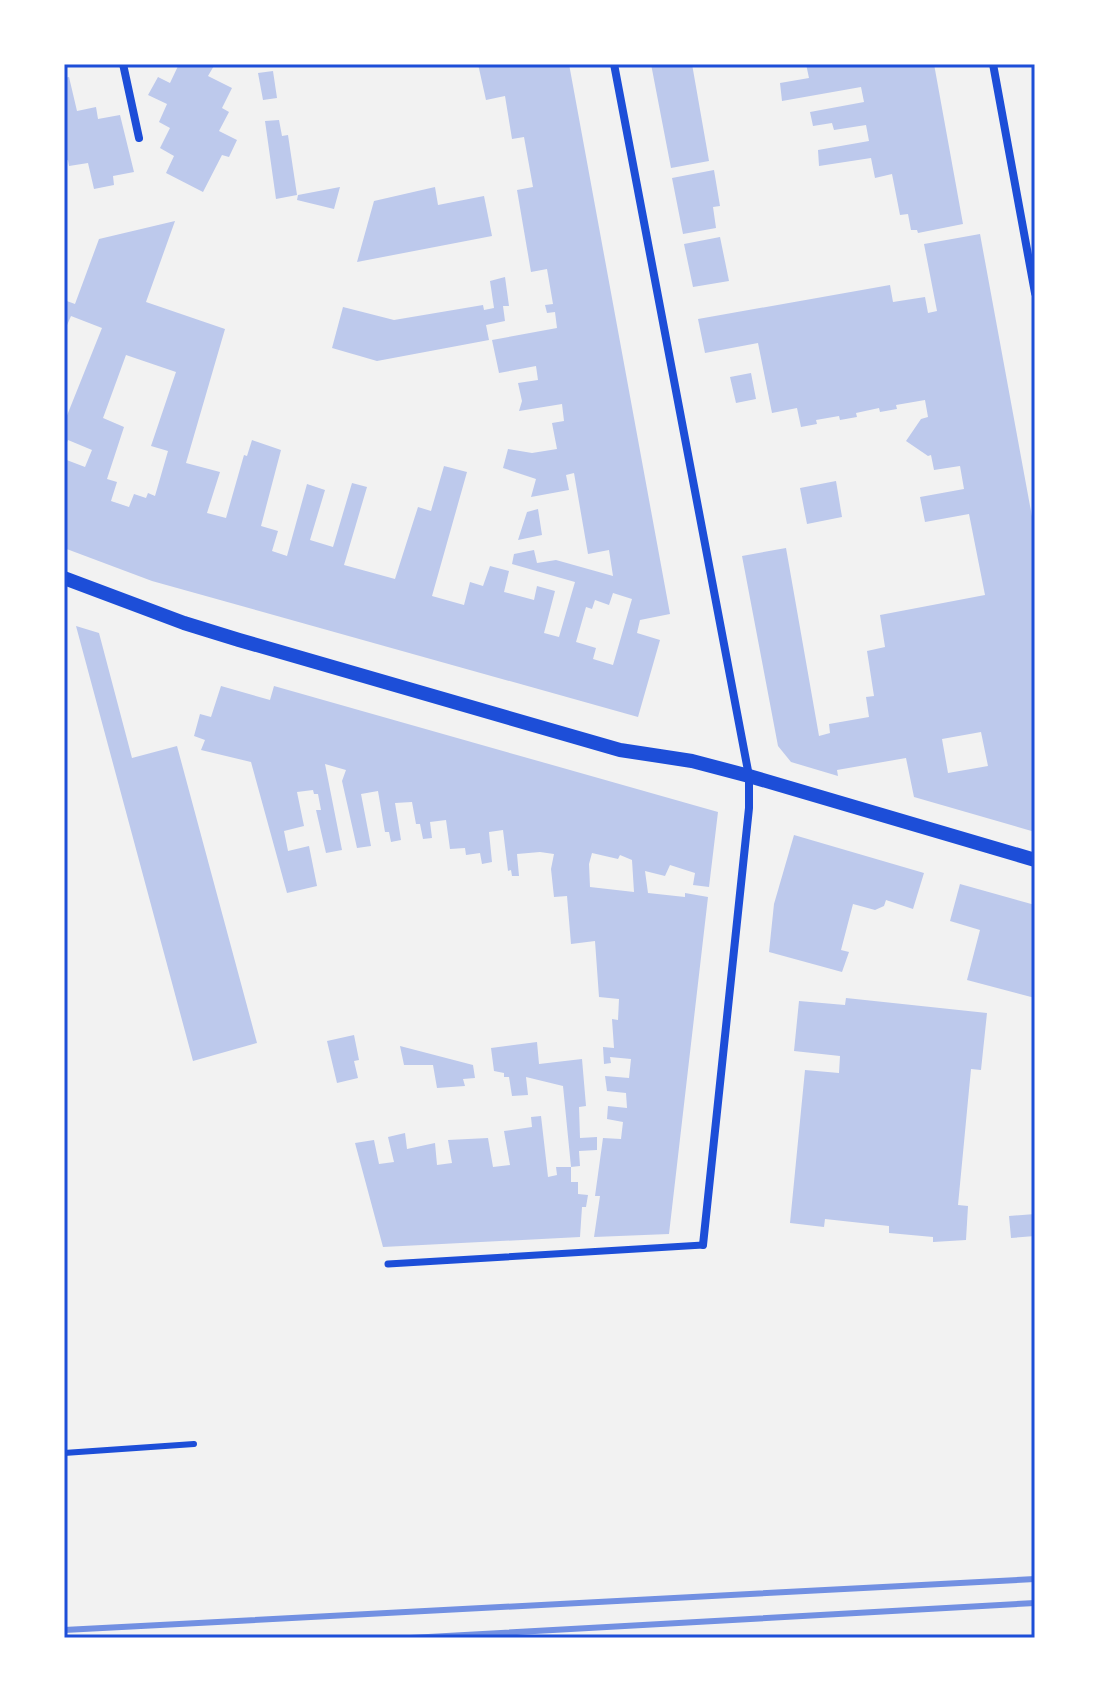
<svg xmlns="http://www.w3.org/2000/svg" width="1099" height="1702" viewBox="0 0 1099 1702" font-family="Bitter,serif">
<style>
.building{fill:#bdc9ec;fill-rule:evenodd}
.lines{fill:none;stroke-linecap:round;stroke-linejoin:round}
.service{stroke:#1d4ed8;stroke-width:6}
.pedestrian{stroke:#1d4ed8;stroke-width:7}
.minor{stroke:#1d4ed8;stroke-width:8}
.tertiary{stroke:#1d4ed8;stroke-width:14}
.rail{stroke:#7290e2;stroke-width:6}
.neatline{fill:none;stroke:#1d4ed8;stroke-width:3}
</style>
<rect width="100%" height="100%" fill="#f2f2f2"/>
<path class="building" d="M 179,64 L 215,64 L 208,76 L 232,88 L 222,108 L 229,112 L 219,131 L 237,140 L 229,157 L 222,155 L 203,192 L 166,173 L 174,156 L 160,148 L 170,128 L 159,122 L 167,104 L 148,95 L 158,77 L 170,83 Z
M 478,64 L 569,64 L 670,614 L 640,620 L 637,633 L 660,640 L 638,717 L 152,581 L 64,548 L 64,459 L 85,467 L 92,450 L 68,440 L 64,449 L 64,423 L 102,328 L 71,316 L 64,332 L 64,300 L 75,304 L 99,239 L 175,221 L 146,302 L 225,329 L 186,463 L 220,472 L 207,513 L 226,518 L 244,455 L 247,456 L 252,440 L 281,450 L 261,526 L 278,531 L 272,551 L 287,556 L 307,484 L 325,490 L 310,540 L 333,547 L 352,483 L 367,487 L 344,565 L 395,579 L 418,507 L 431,511 L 444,466 L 467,472 L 432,596 L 464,605 L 470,582 L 483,586 L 490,566 L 509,571 L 504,592 L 534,600 L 537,586 L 555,591 L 544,633 L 559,637 L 575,582 L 512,564 L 514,554 L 534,550 L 537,563 L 556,560 L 613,576 L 609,550 L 588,554 L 574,473 L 566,475 L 569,490 L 531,497 L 536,479 L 503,468 L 508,449 L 532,453 L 557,449 L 552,423 L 564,421 L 562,404 L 519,411 L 522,401 L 518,383 L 538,380 L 536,366 L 499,373 L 492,340 L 557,328 L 555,312 L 547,313 L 545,305 L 553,304 L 547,269 L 531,272 L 517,190 L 533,187 L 524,137 L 512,139 L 505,96 L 486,100 ZM 126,355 L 176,372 L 151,446 L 168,451 L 155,496 L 148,493 L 146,498 L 134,494 L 129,507 L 111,501 L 117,482 L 107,479 L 124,427 L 103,418 ZM 613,593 L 632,599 L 613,665 L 593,659 L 596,648 L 576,642 L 586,607 L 592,609 L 595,600 L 609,605 Z
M 651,64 L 692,64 L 709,161 L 671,168 Z
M 806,64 L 934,64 L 963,224 L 918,233 L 917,230 L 911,230 L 908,214 L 900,215 L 892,174 L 875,178 L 871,158 L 819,166 L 818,150 L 869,141 L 866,125 L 834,130 L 832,123 L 813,126 L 810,112 L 864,102 L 861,87 L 782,101 L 780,83 L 809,78 Z
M 273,71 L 277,98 L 263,100 L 258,73 Z
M 69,77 L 77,111 L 96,107 L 98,119 L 120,115 L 134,172 L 113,176 L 114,185 L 94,189 L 88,163 L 69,166 L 68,160 L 64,161 L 64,78 Z
M 279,120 L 282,136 L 288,135 L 297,195 L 276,199 L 265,121 Z
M 714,170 L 720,206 L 713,207 L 716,228 L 683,234 L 672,178 Z
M 340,187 L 334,209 L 297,200 L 298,195 Z
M 435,187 L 438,205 L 484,196 L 492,236 L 357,262 L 374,201 Z
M 980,234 L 1035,533 L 1035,832 L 914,797 L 906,758 L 837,770 L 838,776 L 791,762 L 778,746 L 742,556 L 786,548 L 819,736 L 830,733 L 829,724 L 869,717 L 866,697 L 874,696 L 867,651 L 885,647 L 880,615 L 985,595 L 969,514 L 925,522 L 920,497 L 964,489 L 960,466 L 934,470 L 931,455 L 928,456 L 906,441 L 921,419 L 928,417 L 925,400 L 896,405 L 897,409 L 880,412 L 879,408 L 856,413 L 857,417 L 840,420 L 839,416 L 816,420 L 817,424 L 801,427 L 797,408 L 772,413 L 758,343 L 705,353 L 698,319 L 890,285 L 893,302 L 925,297 L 928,313 L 937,311 L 924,244 ZM 981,732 L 988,766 L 948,773 L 942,739 Z
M 720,237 L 729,281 L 693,287 L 684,244 Z
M 505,277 L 509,306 L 503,306 L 505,321 L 486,325 L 489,340 L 377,361 L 332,348 L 343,307 L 394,320 L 483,305 L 484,310 L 494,308 L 490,281 Z
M 751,373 L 756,399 L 736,403 L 730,377 Z
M 836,481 L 842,517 L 807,524 L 800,488 Z
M 538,509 L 542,535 L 518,540 L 527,512 Z
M 76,626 L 99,633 L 132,758 L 177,746 L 257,1043 L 193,1061 Z
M 221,686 L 270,700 L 274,686 L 718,812 L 709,887 L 693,885 L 695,873 L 670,865 L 665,876 L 645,871 L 648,893 L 685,897 L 685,893 L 708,897 L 669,1234 L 594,1237 L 600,1196 L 595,1196 L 603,1138 L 621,1139 L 623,1122 L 607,1119 L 608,1106 L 627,1108 L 626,1093 L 607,1091 L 605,1076 L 629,1078 L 631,1059 L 610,1057 L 611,1063 L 604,1064 L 603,1047 L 614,1048 L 612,1019 L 618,1020 L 619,999 L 599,997 L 595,941 L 571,944 L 567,896 L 554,897 L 551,869 L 554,854 L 540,852 L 517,854 L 519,876 L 512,876 L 511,870 L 508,871 L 503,830 L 489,832 L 492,862 L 482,864 L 480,853 L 466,855 L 465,848 L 450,849 L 446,820 L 430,822 L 432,838 L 423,839 L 420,824 L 416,824 L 412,802 L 395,803 L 401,840 L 391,842 L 389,832 L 385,832 L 378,791 L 361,794 L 371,846 L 357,848 L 342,781 L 346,770 L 325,764 L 342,850 L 326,853 L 316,810 L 321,810 L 318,794 L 314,794 L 313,790 L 297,792 L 304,826 L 284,831 L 288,851 L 309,846 L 317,886 L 287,893 L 251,762 L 201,750 L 205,740 L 194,736 L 200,714 L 211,717 ZM 592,853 L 618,859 L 620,855 L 632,860 L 634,892 L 590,887 L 589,864 Z
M 794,835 L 924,873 L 913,909 L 886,900 L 884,906 L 875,910 L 853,904 L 841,950 L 849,952 L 842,972 L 769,952 L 774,904 Z
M 960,884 L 1035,905 L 1035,998 L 967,980 L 980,930 L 950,921 Z
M 846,998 L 987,1013 L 981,1070 L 971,1069 L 958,1205 L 968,1206 L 966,1240 L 933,1242 L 933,1237 L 889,1233 L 889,1226 L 825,1219 L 824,1227 L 790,1223 L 805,1070 L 839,1073 L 840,1056 L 794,1051 L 799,1001 L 845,1005 Z
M 354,1035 L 359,1060 L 354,1061 L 358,1078 L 337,1083 L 327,1041 Z
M 537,1042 L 539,1064 L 582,1059 L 586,1106 L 579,1107 L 580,1138 L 597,1137 L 597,1150 L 579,1151 L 580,1166 L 571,1167 L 563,1086 L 526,1077 L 528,1095 L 512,1096 L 509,1077 L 504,1077 L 504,1073 L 494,1071 L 491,1048 Z
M 400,1046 L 473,1065 L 475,1078 L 463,1079 L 465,1086 L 437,1088 L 433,1065 L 404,1065 Z
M 541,1116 L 548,1177 L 557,1175 L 556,1167 L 571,1167 L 571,1182 L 578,1182 L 578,1194 L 588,1195 L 586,1207 L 582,1207 L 580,1237 L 383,1247 L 355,1143 L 374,1140 L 379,1164 L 394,1162 L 388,1137 L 405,1133 L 407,1149 L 435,1143 L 437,1165 L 452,1163 L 448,1140 L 488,1138 L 493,1167 L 510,1165 L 504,1131 L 532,1127 L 531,1117 Z
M 1035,1214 L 1035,1236 L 1011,1238 L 1009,1216 Z"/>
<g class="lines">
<path class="service" d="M 64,1453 L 194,1444"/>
<path class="pedestrian" d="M 388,1264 L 703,1245"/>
<path class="minor" d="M 123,64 L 139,138
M 614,64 L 749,776 L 749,808 L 703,1245
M 993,64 L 1035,293"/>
<path class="tertiary" d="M 64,578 L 184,623 L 239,640 L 620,750 L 692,761 L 749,776 L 1035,860"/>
<path class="rail" d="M 64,1630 L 1035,1579
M 410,1638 L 1035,1603"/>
</g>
<rect width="1099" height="1702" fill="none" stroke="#ffffff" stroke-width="132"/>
<rect x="66" y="66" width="967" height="1570" class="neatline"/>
</svg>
